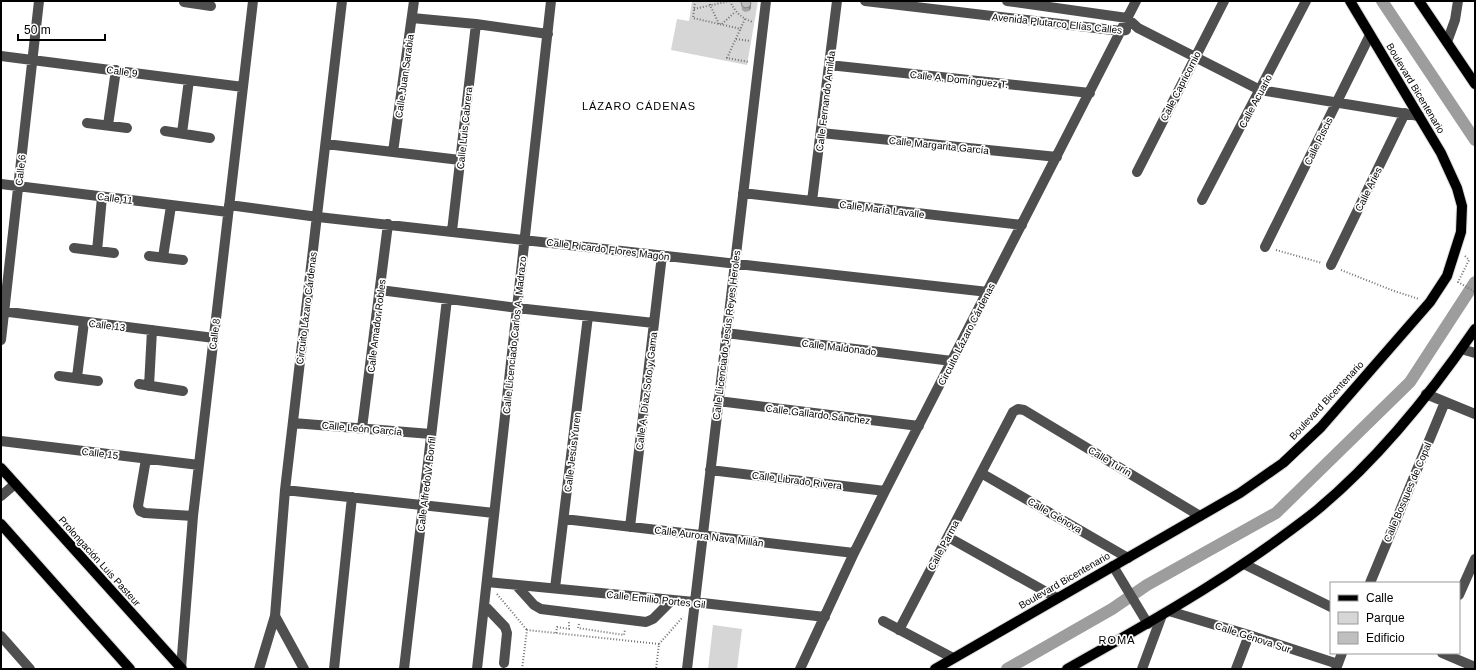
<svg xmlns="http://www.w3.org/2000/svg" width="1476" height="670" viewBox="0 0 1476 670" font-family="Helvetica,sans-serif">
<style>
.green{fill:#d6d6d6}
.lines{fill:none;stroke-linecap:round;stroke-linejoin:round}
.canal{stroke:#9d9d9d;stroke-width:12}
.major-casing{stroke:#dbdbdb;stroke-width:12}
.path{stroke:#717171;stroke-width:2;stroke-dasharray:1 2;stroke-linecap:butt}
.minor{stroke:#4f4f4f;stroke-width:10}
.major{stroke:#000;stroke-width:10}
.wall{fill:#a4a4a4}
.shaded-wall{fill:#868686}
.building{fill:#bfbfbf;stroke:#868686}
.labels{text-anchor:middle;stroke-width:3.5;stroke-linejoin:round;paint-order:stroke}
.street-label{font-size:10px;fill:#000;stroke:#fff}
.neighbourhood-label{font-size:11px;letter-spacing:1px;fill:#000;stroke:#fff}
</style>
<rect width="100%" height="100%" fill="#fff"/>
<path class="green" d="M 692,1 L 758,1 L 747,65 L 671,50 L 677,19 L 689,21 Z
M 713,625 L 742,629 L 737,669 L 708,669 Z"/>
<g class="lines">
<path class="canal" d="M 1382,1 L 1475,140
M 1007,669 L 1112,609 L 1147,585 L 1276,513 L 1410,382 L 1475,282"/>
<g class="major-casing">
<path id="major" d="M 1419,1 L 1475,84
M 1,468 L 182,669
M 1,524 L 130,669
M 935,669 L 1240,493 L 1283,463 L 1321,427 L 1430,302 L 1447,276 L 1461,232 L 1462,206 L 1457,188 L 1441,153 L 1350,1
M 1067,669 C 1140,628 1213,587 1280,538 C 1292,529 1305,520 1317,510 C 1378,459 1430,395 1475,329"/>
</g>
<path class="path" d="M 695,1 L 693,18 L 741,29
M 710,1 L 710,5 L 719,24
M 730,1 C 735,12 741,18 753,22
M 694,9 L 730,1
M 745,19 L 727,58 L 749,62
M 722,24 L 735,12
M 736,39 L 750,41
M 1276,250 L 1322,263
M 1465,256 L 1469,260 L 1458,282 L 1475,292
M 1341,270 L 1394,291 L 1419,299
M 497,594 L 527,630
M 579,624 L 578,628 L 624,635 L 625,630
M 556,633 L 557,627 L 569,629 L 569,622
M 659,644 L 682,618
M 522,669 L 527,630 L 659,644 L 656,669"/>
<path class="minor" d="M 865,1 L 1121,31 L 1126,30
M 1007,1 L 1127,18 L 1138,28 L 1260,90 L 1419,116
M 184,2 L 211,6
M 412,18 L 476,24 L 548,34
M 1447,42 L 1455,20 L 1458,1
M 1,56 L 243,87
M 829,65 L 1090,93
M 87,123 L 127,128
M 108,125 L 116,70
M 165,131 L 210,138
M 182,133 L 189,80
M 821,133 L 1057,157
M 326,144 L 460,160
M 393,152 L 414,1
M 1137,172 L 1224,1
M 1,184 L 228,212
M 743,193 L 1022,225
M 1202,200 L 1306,1
M 812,201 L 837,1
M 229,205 L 318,217 L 988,292
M 452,231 L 476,24
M 1265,247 L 1370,35
M 74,248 L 114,253
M 97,251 L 102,197
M 149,256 L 183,260
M 163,257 L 171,206
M 1331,265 L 1405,113
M 380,290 L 517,308 L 654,323
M 1,311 L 214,338
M 726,333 L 952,361
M 1,340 L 39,1
M 1461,349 L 1475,353
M 59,376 L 98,381
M 77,377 L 84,322
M 139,384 L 183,391
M 149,386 L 152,330
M 1426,394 L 1475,414
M 718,401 L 919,426
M 293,423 L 431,434
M 362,428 L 388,224
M 1,441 L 199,465
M 146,459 L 138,506 L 140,511 L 145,513 L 193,516
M 710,470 L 885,491
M 981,473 L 1128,558
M 285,490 L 494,513
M 1,496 L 15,484
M 564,519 L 854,553
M 630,527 L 662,255
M 948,537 L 1057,598
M 1244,564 L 1331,607
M 1113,566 L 1148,624
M 487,582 L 694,602 L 825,617
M 1370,583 L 1445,402
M 516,585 L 534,605 L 541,609 L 646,622 L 653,619 L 672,600
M 555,588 L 588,316
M 1459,595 L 1475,559
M 484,605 L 505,627 L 507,633 L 504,663
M 1169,611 L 1249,635 L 1338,664
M 275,616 L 304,669
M 883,621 L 953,658
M 899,630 L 1013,412 L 1018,409 L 1024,410 L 1200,516
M 1,636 L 30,669
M 1442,653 L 1475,667
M 181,668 L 193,516 L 253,1
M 259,669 L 275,616 L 285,490 L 342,1
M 334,669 L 352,497
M 404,669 L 447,299
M 477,669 L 551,1
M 687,669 L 766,1
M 800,669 L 854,553 L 885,491 L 1136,1
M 1142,669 L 1162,615
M 1236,669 L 1249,635
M 1336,669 L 1342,653"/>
<use href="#major" class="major"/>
</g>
<path class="wall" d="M 741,2 L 751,8 L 749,11 L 745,12 L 742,10 Z"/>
<path class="shaded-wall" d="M 751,4 L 751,8 L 749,11 L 749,7 Z"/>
<path class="building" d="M 742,1 L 750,1 L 751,4 L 749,7 L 745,8 L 742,6 L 741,2 Z"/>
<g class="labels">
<g class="street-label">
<text transform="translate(1057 23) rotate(6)" y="4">Avenida Plutarco Elías Calles</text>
<text transform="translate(122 71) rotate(7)" y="4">Calle 9</text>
<text transform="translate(404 76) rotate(-82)" y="4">Calle Juan Sarabia</text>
<text transform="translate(959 79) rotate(6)" y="4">Calle A. Domínguez T.</text>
<text transform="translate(1180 86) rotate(-63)" y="4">Calle Capricornio</text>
<text transform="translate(1416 88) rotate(59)" y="4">Boulevard Bicentenario</text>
<text transform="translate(825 101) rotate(-83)" y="4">Calle Fernando Amilda</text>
<text transform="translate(1255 101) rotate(-62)" y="4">Calle Acuario</text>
<text transform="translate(464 128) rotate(-84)" y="4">Calle Luis Cabrera</text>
<text transform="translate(1318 141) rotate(-64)" y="4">Calle Piscis</text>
<text transform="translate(939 145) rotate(6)" y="4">Calle Margarita García</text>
<text transform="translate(20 170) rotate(-84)" y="4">Calle 6</text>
<text transform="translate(1368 189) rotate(-64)" y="4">Calle Aries</text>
<text transform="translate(115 198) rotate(7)" y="4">Calle 11</text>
<text transform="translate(882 209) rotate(7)" y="4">Calle María Lavalle</text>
<text transform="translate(608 249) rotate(7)" y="4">Calle Ricardo Flores Magón</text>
<text transform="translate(306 308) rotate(-83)" y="4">Circuito Lázaro Cárdenas</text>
<text transform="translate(107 325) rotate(7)" y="4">Calle 13</text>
<text transform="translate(376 326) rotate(-83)" y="4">Calle Amador Robles</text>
<text transform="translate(214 334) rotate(-83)" y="4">Calle 8</text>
<text transform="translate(966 334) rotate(-63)" y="4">Circuito Lázaro Cárdenas</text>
<text transform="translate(514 335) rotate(-84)" y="4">Calle Licenciado Carlos A. Madrazo</text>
<text transform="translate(726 335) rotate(-83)" y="4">Calle Licenciado Jesús Reyes Heroles</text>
<text transform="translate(839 347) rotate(7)" y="4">Calle Maldonado</text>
<text transform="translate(646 391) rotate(-83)" y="4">Calle A. Díaz Soto y Gama</text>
<text transform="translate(1326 400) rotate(-47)" y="4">Boulevard Bicentenario</text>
<text transform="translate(818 414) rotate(7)" y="4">Calle Gallardo Sánchez</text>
<text transform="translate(362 428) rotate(5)" y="4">Calle León García</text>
<text transform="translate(572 452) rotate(-83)" y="4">Calle Jesús Yuren</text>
<text transform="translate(100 453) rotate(7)" y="4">Calle 15</text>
<text transform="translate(1110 461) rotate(31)" y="4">Calle Turín</text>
<text transform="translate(797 480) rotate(7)" y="4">Calle Librado Rivera</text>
<text transform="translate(426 484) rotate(-83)" y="4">Calle Alfredo V. Bonfil</text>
<text transform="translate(1407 492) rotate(-67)" y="4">Calle Bosques de Copal</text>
<text transform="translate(1055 515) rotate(30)" y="4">Calle Génova</text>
<text transform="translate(709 536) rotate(7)" y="4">Calle Aurora Nava Millán</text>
<text transform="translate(943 545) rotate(-62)" y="4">Calle Parma</text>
<text transform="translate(100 561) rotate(48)" y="4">Prolongación Luis Pasteur</text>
<text transform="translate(1064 580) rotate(-30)" y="4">Boulevard Bicentenario</text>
<text transform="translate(656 599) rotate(6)" y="4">Calle Emilio Portes Gil</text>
<text transform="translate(1253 637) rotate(18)" y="4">Calle Génova Sur</text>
</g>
<g class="neighbourhood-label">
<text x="639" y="110">LÁZARO CÁDENAS</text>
<text x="1117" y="644">ROMA</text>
</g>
</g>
<rect width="1476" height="670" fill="none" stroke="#000000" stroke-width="4"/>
<rect x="1330" y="582" width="130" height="72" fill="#ffffff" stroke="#999999"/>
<rect x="1338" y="595" width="20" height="6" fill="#000000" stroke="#999999"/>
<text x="1366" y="602" font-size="12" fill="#000000">Calle</text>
<rect x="1338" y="612" width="20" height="12" fill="#d6d6d6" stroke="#999999"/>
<text x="1366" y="622" font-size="12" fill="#000000">Parque</text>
<rect x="1338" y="632" width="20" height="12" fill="#bfbfbf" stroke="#999999"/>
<text x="1366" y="642" font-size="12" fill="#000000">Edificio</text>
<path d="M18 34v6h87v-6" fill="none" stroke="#000000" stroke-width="2"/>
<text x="24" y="34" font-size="12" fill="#000000" stroke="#ffffff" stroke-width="3" paint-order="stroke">50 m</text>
</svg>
